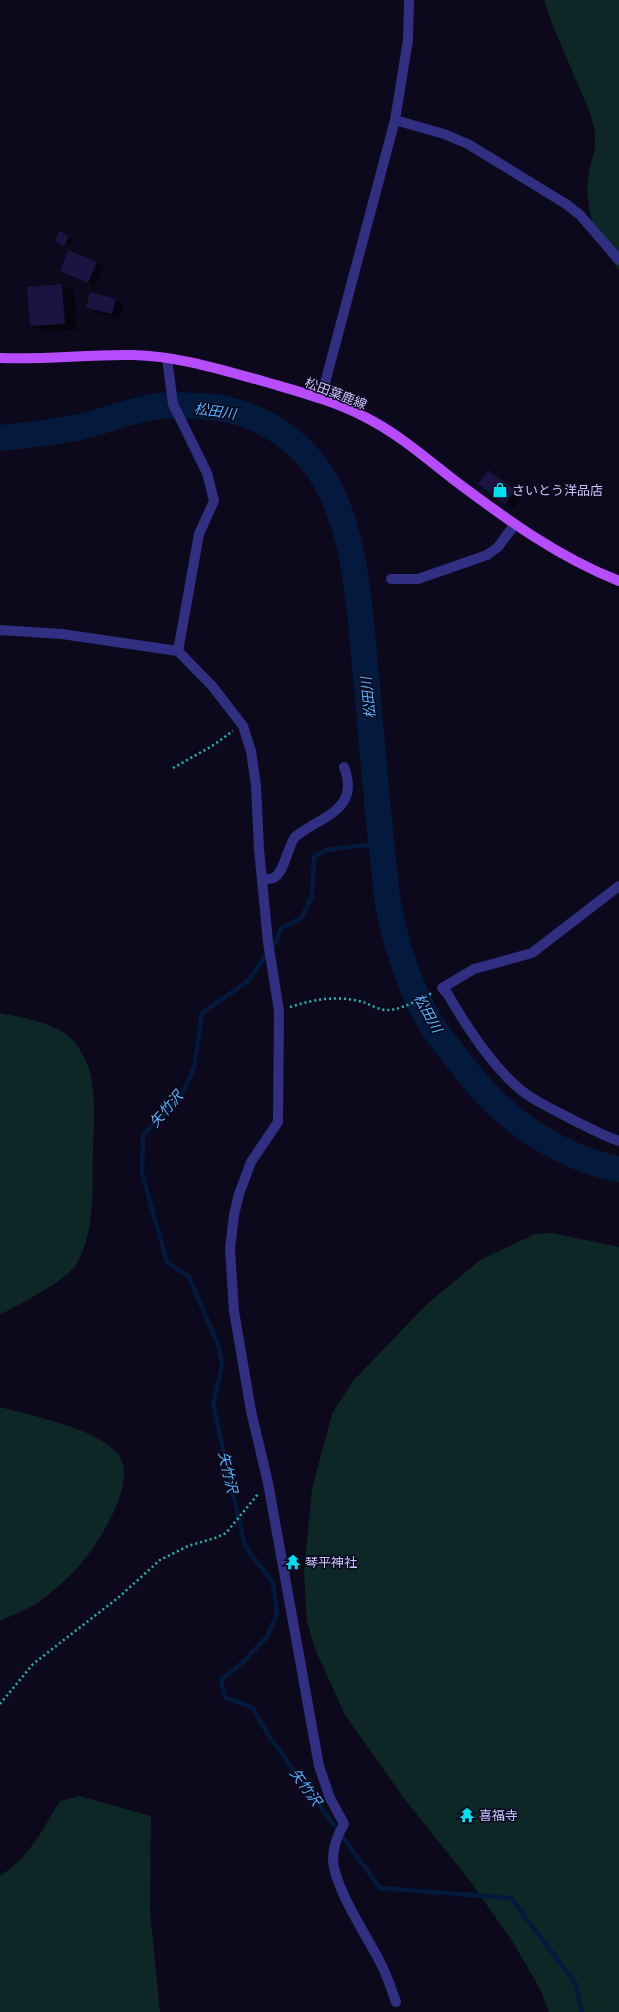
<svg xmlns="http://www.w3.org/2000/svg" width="619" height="2012" viewBox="0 0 619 2012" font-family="'Varela Round','Noto Sans JP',sans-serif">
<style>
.green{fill:#0c2726}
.shadow{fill:#0007}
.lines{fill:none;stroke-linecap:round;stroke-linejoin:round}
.stream{stroke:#041a3c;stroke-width:4.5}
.river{stroke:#041a3c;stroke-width:26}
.building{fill:#1b1340}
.path{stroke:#20b8ab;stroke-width:2.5;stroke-dasharray:2 3;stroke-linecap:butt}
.minor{stroke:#302f81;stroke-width:10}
.major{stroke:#b74cff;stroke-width:10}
.labels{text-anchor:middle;stroke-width:3;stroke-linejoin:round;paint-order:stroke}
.street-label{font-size:13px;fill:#cac5ff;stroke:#0c091d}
.poi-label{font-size:13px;fill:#cac5ff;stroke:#0c091d;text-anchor:start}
.water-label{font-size:14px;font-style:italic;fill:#53b4ff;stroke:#0c091d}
</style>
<rect width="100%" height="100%" fill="#0c091d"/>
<path class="green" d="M 544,0 L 619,0 L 619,271 L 596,236 L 590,213 L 587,192 L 589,170 L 595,149 L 595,131 L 590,113 L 551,21 Z
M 0,1013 C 21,1017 57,1023 73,1040 C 80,1048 87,1062 90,1072 C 96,1096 94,1123 93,1147 C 92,1183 96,1231 77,1263 C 67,1281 19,1304 0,1315 Z
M 552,1233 L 619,1247 L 619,2012 L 549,2012 L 541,1991 L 513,1942 L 470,1881 L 403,1797 L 345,1715 L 316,1651 L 307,1622 L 304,1573 L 312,1489 L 332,1414 L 353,1381 L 426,1305 L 480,1260 L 535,1234 Z
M 0,1407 C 32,1416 96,1428 117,1453 C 139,1478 105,1530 90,1552 C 78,1569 60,1586 43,1599 C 31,1608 14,1614 0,1621 Z
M 79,1796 L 151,1816 L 150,1912 L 160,2012 L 0,2012 L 0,1876 C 30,1857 42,1830 60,1801 Z"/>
<path class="shadow" d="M 68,237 L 72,239 L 68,247 L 60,243 Z
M 69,251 L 103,267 L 95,286 L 61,271 Z
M 62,285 L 74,292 L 77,330 L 43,332 L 31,325 Z
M 115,300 L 124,304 L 120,318 L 95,312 L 87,307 Z
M 488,471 L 523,495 L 514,508 L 479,484 Z"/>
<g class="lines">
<path class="stream" d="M 382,843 L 326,850 L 314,857 L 312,896 L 302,917 L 281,929 L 276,941 L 248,981 L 202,1013 L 194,1068 L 180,1098 L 143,1135 L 142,1173 L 167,1262 L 189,1277 L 219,1347 L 222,1366 L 213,1404 L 245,1546 L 273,1583 L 277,1614 L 267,1637 L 243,1662 L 221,1680 L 225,1697 L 253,1708 L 269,1736 L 380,1888 L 511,1898 L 576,1984 L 582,2012"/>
<path class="river" d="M 0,438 C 25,435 50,433 75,428 C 103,422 131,410 159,406 C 176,404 213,406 229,410 C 276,421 313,451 333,496 C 354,541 358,594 363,643 C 369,709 374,774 381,840 C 384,861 385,883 388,904 C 396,944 410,989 431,1024 C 441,1040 455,1055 466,1070 C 503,1119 558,1157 619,1169"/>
</g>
<path class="building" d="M 59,231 L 69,236 L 64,246 L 55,241 Z
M 68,250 L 97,262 L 88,283 L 60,271 Z
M 62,284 L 65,324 L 30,326 L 27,287 Z
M 90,292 L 116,299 L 112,314 L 86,308 Z
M 488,470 L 515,490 L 505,504 L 478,484 Z"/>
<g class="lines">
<path class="path" d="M 173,768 L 212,746 L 233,731
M 290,1007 C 315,999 337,995 363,1002 C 371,1005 381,1011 389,1010 C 404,1009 419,999 432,993
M 0,1704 L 33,1664 L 119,1597 L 160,1560 L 188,1546 L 215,1538 L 226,1533 L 258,1494"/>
<path class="minor" d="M 395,120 L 444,134 L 468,144 L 566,204 L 580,215 L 619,260
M 167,358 L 173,404 L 207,473 L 214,501 L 199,534 L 178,651
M 321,398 L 395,120 L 408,40 L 409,0
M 391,579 L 418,579 L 487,555 L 498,547 L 515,524
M 0,630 L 62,634 L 178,651 L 213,687 L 243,726 L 251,751 L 256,785 L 259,849 L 268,942 L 279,1011 L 278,1122 L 251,1162 L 239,1194 L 234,1215 L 230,1249 L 234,1311 L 251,1411 L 268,1483 L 319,1766 L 330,1798 L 344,1824 C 338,1834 333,1847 333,1859 C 334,1888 367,1936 380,1962 C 387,1975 391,1988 396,2002
M 263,880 C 266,879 272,879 275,877 C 284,872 288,846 295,837 C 320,816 361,811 344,767
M 619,886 L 532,953 L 474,969 L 442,988 L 447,993 C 466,1026 495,1071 526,1094 C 542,1105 560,1113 577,1122 C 592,1129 604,1136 619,1141"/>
<path class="major" d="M 0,358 C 44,360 89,354 133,355 C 179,356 222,370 266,382 C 300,392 334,401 365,417 C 397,433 426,458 454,480 C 506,519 558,557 619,581"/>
</g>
<defs>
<g id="shop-bare" transform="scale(1.2)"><path d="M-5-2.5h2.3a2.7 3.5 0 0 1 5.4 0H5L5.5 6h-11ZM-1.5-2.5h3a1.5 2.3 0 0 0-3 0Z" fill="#00dff0" stroke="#0c091d" stroke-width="2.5" paint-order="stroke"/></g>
<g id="temple-bare" transform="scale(1.2)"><path d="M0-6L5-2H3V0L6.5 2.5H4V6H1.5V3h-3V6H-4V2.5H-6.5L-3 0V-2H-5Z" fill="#00dff0" stroke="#0c091d" stroke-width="2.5" paint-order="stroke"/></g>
</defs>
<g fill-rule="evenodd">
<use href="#shop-bare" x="500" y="490"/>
<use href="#temple-bare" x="293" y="1562"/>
<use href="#temple-bare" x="467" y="1815"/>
</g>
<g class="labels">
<g class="street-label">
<text transform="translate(336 393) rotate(21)" y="5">松田葉鹿線</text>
</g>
<g class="poi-label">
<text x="512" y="495">さいとう洋品店</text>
<text x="305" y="1567">琴平神社</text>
<text x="479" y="1820">喜福寺</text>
</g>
<g class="water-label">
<text transform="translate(215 411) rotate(8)" y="5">松田川</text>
<text transform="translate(368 698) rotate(-96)" y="5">松田川</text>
<text transform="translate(428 1013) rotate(61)" y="5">松田川</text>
<text transform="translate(166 1109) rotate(-49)" y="5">矢竹沢</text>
<text transform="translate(228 1472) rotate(77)" y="5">矢竹沢</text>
<text transform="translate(306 1787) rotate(54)" y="5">矢竹沢</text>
</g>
</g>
</svg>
